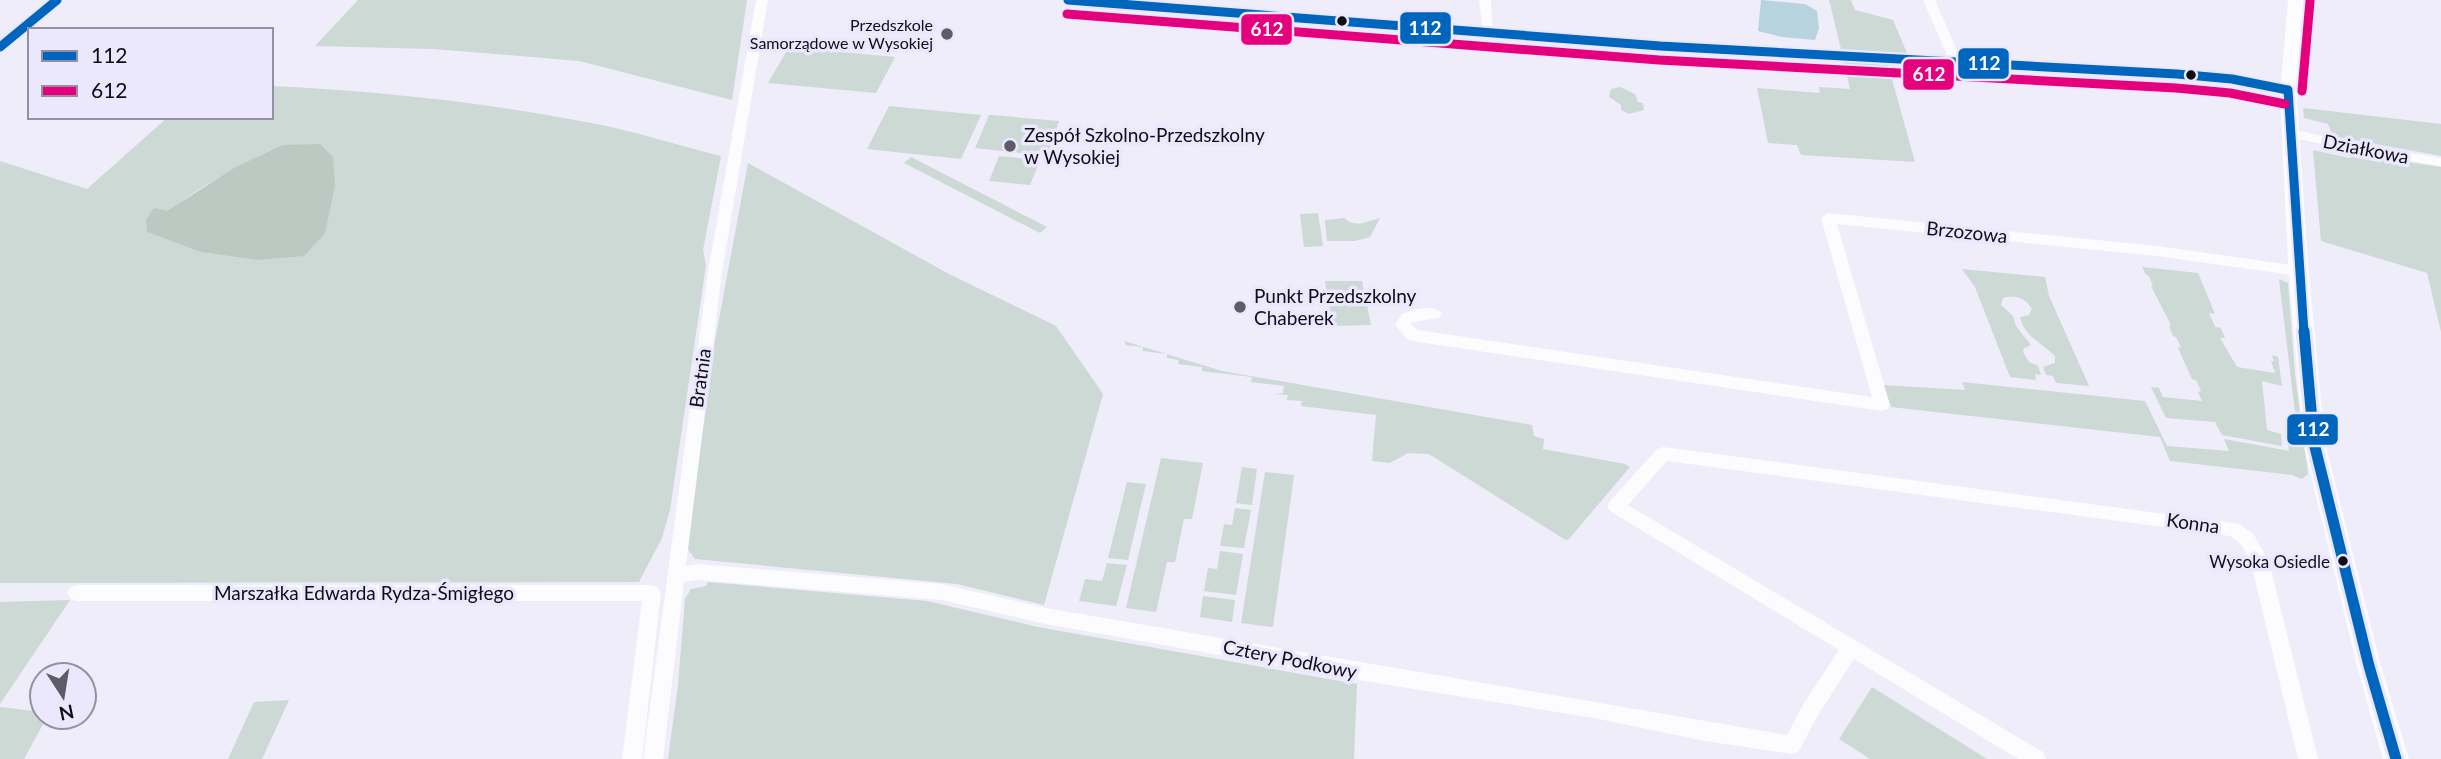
<svg xmlns="http://www.w3.org/2000/svg" width="2441" height="759" viewBox="0 0 2441 759" font-family="Lato,sans-serif">
<style>
.green{fill:#ccd9d5;fill-rule:evenodd}
.forest{fill:#bacac3}
.water{fill:#b7d4de}
.lines{fill:none;stroke-linecap:round;stroke-linejoin:round}
.minor{fill:#fcfcfe;fill-rule:evenodd}
.tertiary{fill:#fcfcfe;fill-rule:evenodd}
.bus-1-far1-casing{stroke:#ebe8fe;stroke-width:13}
.bus-1-casing{stroke:#ebe8fe;stroke-width:17}
.bus-2-casing{stroke:#ebe8fe;stroke-width:13}
.bus-1-far1{stroke:#0065bd;stroke-width:9}
.bus-1{stroke:#0065bd;stroke-width:11}
.bus-2{stroke:#e5007d;stroke-width:9}
.bus-dot{fill:#0f0d16;stroke:#ebe8fe;stroke-width:2.5}
.poi-dot{fill:#5d5b65;stroke:#ebe8fe;stroke-width:2.5}
.labels{text-anchor:middle;stroke-width:7;stroke-linejoin:round;paint-order:stroke}
.far-poi-label{font-size:16px;fill:#0f0d16;stroke:#ebe8fe;text-anchor:end}
.bus-label{font-size:17px;fill:#0f0d16;stroke:#ebe8fe;text-anchor:end}
.poi-label{font-size:19px;fill:#0f0d16;stroke:#ebe8fe;text-anchor:start}
.street-label{font-size:19px;fill:#0f0d16;stroke:#ebe8fe}
.line-badge{stroke:#ebe8fe;stroke-width:2.5}
.badge-label{font-size:19px;text-anchor:middle;font-weight:bold;fill:#fff}
</style>
<rect width="100%" height="100%" fill="#eeedf9"/>
<path class="green" d="M 358,0 L 747,0 L 732,100 L 579,61 L 434,49 L 315,46 Z
M 1829,0 L 1851,0 L 1855,10 L 1893,20 L 1907,53 L 1841,49 Z
M 789,47 L 895,57 L 876,93 L 768,83 Z
M 1844,62 L 1888,65 L 1915,162 L 1801,155 L 1797,145 L 1768,143 L 1757,88 L 1820,93 L 1819,87 L 1850,89 Z
M 271,86 C 377,91 482,102 586,122 C 631,130 676,145 721,156 L 703,250 L 706,266 L 670,510 L 662,538 L 639,582 L 0,583 L 0,161 L 87,189 L 168,117 L 271,117 ZM 282,145 L 256,260 L 200,252 L 147,232 C 183,193 234,169 282,145 Z
M 1620,87 L 1635,94 L 1638,102 L 1643,103 L 1644,110 L 1629,114 L 1621,110 L 1621,105 L 1609,97 L 1611,89 Z
M 889,106 L 981,115 L 961,159 L 867,149 Z
M 2303,108 L 2441,124 L 2441,156 L 2333,136 L 2328,124 L 2304,118 Z
M 989,115 L 992,115 L 1059,121 L 1047,156 L 975,148 Z
M 2313,150 L 2349,158 L 2362,155 L 2441,167 L 2441,332 L 2427,273 L 2321,241 Z
M 999,156 L 1040,160 L 1030,185 L 989,181 Z
M 911,157 L 1047,227 L 1040,233 L 904,163 Z
M 748,163 L 949,274 L 1056,326 L 1103,394 L 1044,605 L 957,584 L 695,559 L 687,548 L 715,341 Z
M 1318,213 L 1323,246 L 1304,247 L 1300,214 Z
M 1345,218 C 1354,229 1368,221 1380,218 L 1370,237 L 1355,241 L 1327,241 L 1325,220 Z
M 2142,267 L 2198,273 L 2215,314 L 2209,313 L 2215,327 L 2221,328 L 2225,338 L 2220,338 L 2237,367 L 2275,373 L 2271,361 L 2274,361 L 2272,355 L 2278,357 L 2282,386 L 2262,381 L 2267,430 L 2281,434 L 2282,446 L 2222,435 L 2215,422 L 2166,418 L 2151,387 L 2159,388 L 2163,397 L 2202,401 L 2198,392 L 2201,391 L 2196,380 L 2192,379 L 2178,348 L 2181,347 L 2176,337 L 2173,336 L 2169,326 L 2171,325 L 2151,286 L 2153,286 L 2149,276 L 2146,275 Z
M 1962,269 L 2045,277 L 2049,296 L 2089,386 L 2056,383 L 2053,376 L 2046,375 L 2043,367 L 2055,363 L 2055,356 C 2042,342 2025,338 2020,317 L 2029,315 L 2032,309 C 2026,298 2014,294 2003,298 L 2001,305 L 2013,316 L 2016,326 L 2031,345 L 2024,348 L 2023,352 L 2029,362 L 2038,366 L 2041,375 L 2035,374 L 2036,380 L 2010,377 L 1975,287 Z
M 2279,279 L 2288,283 L 2295,374 L 2308,474 L 2302,479 L 2292,475 L 2170,461 L 2160,437 L 1891,407 L 1883,385 L 1965,390 L 1962,382 L 2145,401 L 2167,446 L 2229,451 L 2224,439 L 2289,451 L 2287,436 L 2298,438 Z
M 1325,281 L 1362,281 L 1371,325 L 1332,326 Z
M 1124,341 L 1222,371 L 1532,425 L 1534,436 L 1544,439 L 1543,449 L 1625,464 L 1630,467 L 1568,540 L 1564,539 L 1429,454 L 1408,453 L 1390,463 L 1372,461 L 1376,415 L 1301,406 L 1302,401 L 1287,400 L 1288,395 L 1275,394 L 1283,393 L 1284,386 L 1251,382 L 1252,377 L 1202,371 L 1202,367 L 1178,364 L 1179,360 L 1167,358 L 1167,354 L 1143,351 L 1143,347 L 1126,345 Z
M 1161,458 L 1203,463 L 1192,519 L 1184,519 L 1175,562 L 1167,562 L 1156,612 L 1126,608 Z
M 1242,467 L 1257,469 L 1252,505 L 1236,503 Z
M 1265,472 L 1294,475 L 1273,627 L 1241,623 Z
M 1127,482 L 1146,484 L 1128,560 L 1108,558 Z
M 1235,508 L 1251,510 L 1244,548 L 1220,546 L 1224,524 L 1232,525 Z
M 1220,551 L 1243,554 L 1236,595 L 1204,591 L 1208,568 L 1217,569 Z
M 1107,563 L 1127,565 L 1116,606 L 1079,601 L 1085,579 L 1102,581 Z
M 708,582 L 927,601 L 1038,627 L 1357,684 L 1354,759 L 668,759 L 678,685 L 685,599 L 691,589 L 706,586 Z
M 1203,596 L 1235,600 L 1232,622 L 1200,617 Z
M 70,600 L 0,704 L 0,602 Z
M 1872,687 L 1987,759 L 1870,759 L 1839,739 Z
M 289,700 L 262,759 L 228,759 L 254,702 Z
M 0,707 L 42,712 L 42,717 L 47,717 L 24,759 L 0,759 Z"/>
<path class="forest" d="M 320,144 L 333,157 L 335,186 L 325,233 L 304,256 L 256,260 L 200,252 L 147,232 L 146,220 L 154,208 L 167,211 L 234,168 L 282,145 Z"/>
<path class="water" d="M 1761,0 L 1805,4 L 1817,11 L 1819,28 L 1815,40 L 1782,37 L 1758,31 Z"/>
<g class="lines">
<path class="minor" d="M 756,0 L 768,0 L 722,272 L 686,566 L 698,564 L 941,584 L 1046,608 L 1787,735 L 1804,703 L 1839,650 L 1610,511 L 1607,506 L 1610,501 L 1657,449 L 1663,447 L 2240,524 L 2254,535 L 2269,562 L 2318,759 L 2298,759 L 2251,563 L 2242,545 L 2230,536 L 1667,461 L 1628,505 L 2043,752 L 2046,759 L 2018,759 L 1854,659 L 1818,715 L 1799,751 L 1792,754 L 1705,741 L 1594,718 L 1364,681 L 1046,624 L 941,600 L 698,580 L 684,582 L 663,759 L 643,759 L 708,272 Z
M 1479,0 L 1491,0 L 1493,35 L 1489,36 L 1483,32 Z
M 1923,0 L 1935,0 L 1962,62 L 1960,65 L 1956,66 L 1950,62 Z
M 2291,129 L 2361,145 L 2441,158 L 2441,166 L 2361,153 L 2286,136 L 2284,133 Z
M 1828,213 L 2157,246 L 2299,266 L 2306,271 L 2299,276 L 2157,256 L 1837,224 L 1890,405 L 1888,409 L 1882,411 L 1412,341 L 1407,339 L 1395,325 L 1402,314 C 1414,310 1432,303 1442,314 L 1439,318 L 1412,322 L 1411,324 L 1417,330 L 1872,397 L 1821,218 Z
M 76,585 L 652,585 L 658,588 L 661,593 L 642,759 L 622,759 L 642,601 L 76,601 L 70,598 L 67,593 L 70,588 Z"/>
<path class="tertiary" d="M 47,0 L 65,0 L 6,50 L 0,52 L 0,39 Z
M 1060,0 L 1129,0 L 1660,41 L 2177,69 L 2232,74 L 2281,83 L 2288,0 L 2304,0 L 2297,102 L 2308,263 L 2325,443 L 2381,666 L 2409,759 L 2383,759 L 2357,666 L 2303,443 L 2288,263 L 2280,94 L 2232,84 L 2177,79 L 1660,51 L 1068,5 Z"/>
<g class="bus-1-far1-casing">
<path id="bus-1-far1" d="M 1068,0 L 1660,46 L 2177,74 L 2232,79 L 2288,90
M 0,47 L 57,0
M 2288,90 L 2304,333"/>
</g>
<g class="bus-1-casing">
<path id="bus-1" d="M 2304,331 L 2314,443 L 2369,666 L 2396,759"/>
</g>
<g class="bus-2-casing">
<path id="bus-2" d="M 1067,14 L 1659,60 L 2176,88 L 2230,93 L 2285,104
M 2302,91 L 2310,1"/>
</g>
<use href="#bus-1-far1" class="bus-1-far1"/>
<use href="#bus-1" class="bus-1"/>
<use href="#bus-2" class="bus-2"/>
</g>
<g class="bus-dot">
<circle cx="1342" cy="21" r="6"/>
<circle cx="2191" cy="75" r="6"/>
<circle cx="2343" cy="561" r="6"/>
</g>
<g class="poi-dot">
<circle cx="947" cy="34" r="7"/>
<circle cx="1010" cy="146" r="7"/>
<circle cx="1240" cy="307" r="7"/>
</g>
<g class="labels">
<g class="far-poi-label">
<text x="933" y="31">Przedszkole<tspan x="933" dy="18">Samorządowe w Wysokiej</tspan></text>
</g>
<g class="bus-label">
<text x="2330" y="568">Wysoka Osiedle</text>
</g>
<g class="poi-label">
<text x="1024" y="142">Zespół Szkolno-Przedszkolny<tspan x="1024" dy="22">w Wysokiej</tspan></text>
<text x="1254" y="303">Punkt Przedszkolny<tspan x="1254" dy="22">Chaberek</tspan></text>
</g>
<g class="street-label">
<text transform="translate(2366 149) rotate(11)" y="7">Działkowa</text>
<text transform="translate(1967 232) rotate(6)" y="7">Brzozowa</text>
<text transform="translate(700 378) rotate(-82)" y="7">Bratnia</text>
<text transform="translate(2193 523) rotate(8)" y="7">Konna</text>
<text x="364" y="600">Marszałka Edwarda Rydza-Śmigłego</text>
<text transform="translate(1290 659) rotate(11)" y="7">Cztery Podkowy</text>
</g>
</g>
<g class="line-badge">
<rect x="1399" y="11" width="53" height="34" rx="7" fill="#0065bd"/>
<rect x="1240" y="13" width="53" height="33" rx="7" fill="#e5007d"/>
<rect x="1957" y="47" width="53" height="33" rx="7" fill="#0065bd"/>
<rect x="1902" y="58" width="53" height="33" rx="7" fill="#e5007d"/>
<rect x="2286" y="413" width="53" height="33" rx="7" fill="#0065bd"/>
</g>
<g class="badge-label">
<text x="1425" y="35">112</text>
<text x="1267" y="36">612</text>
<text x="1984" y="70">112</text>
<text x="1929" y="81">612</text>
<text x="2313" y="436">112</text>
</g>
<rect x="28" y="28" width="245" height="91" fill="#ebe8fe" stroke="#9390a1" stroke-width="2"/>
<rect x="42" y="51" width="35" height="10" fill="#0065bd" stroke="#9390a1" stroke-width="2"/>
<text x="91" y="63" font-size="21" fill="#0f0d16">112</text>
<rect x="42" y="86" width="35" height="10" fill="#e5007d" stroke="#9390a1" stroke-width="2"/>
<text x="91" y="98" font-size="21" fill="#0f0d16">612</text>
<g transform="translate(63 696) rotate(168)"><circle r="33" fill="#ebe8fe" stroke="#9390a1" stroke-width="2"/>
<path d="M0-5L12 26L0 18L-12 26Z" fill="#5d5b65"/>
<text y="-10" font-size="19" font-weight="bold" text-anchor="middle" fill="#0f0d16">N</text>
</g>
</svg>
